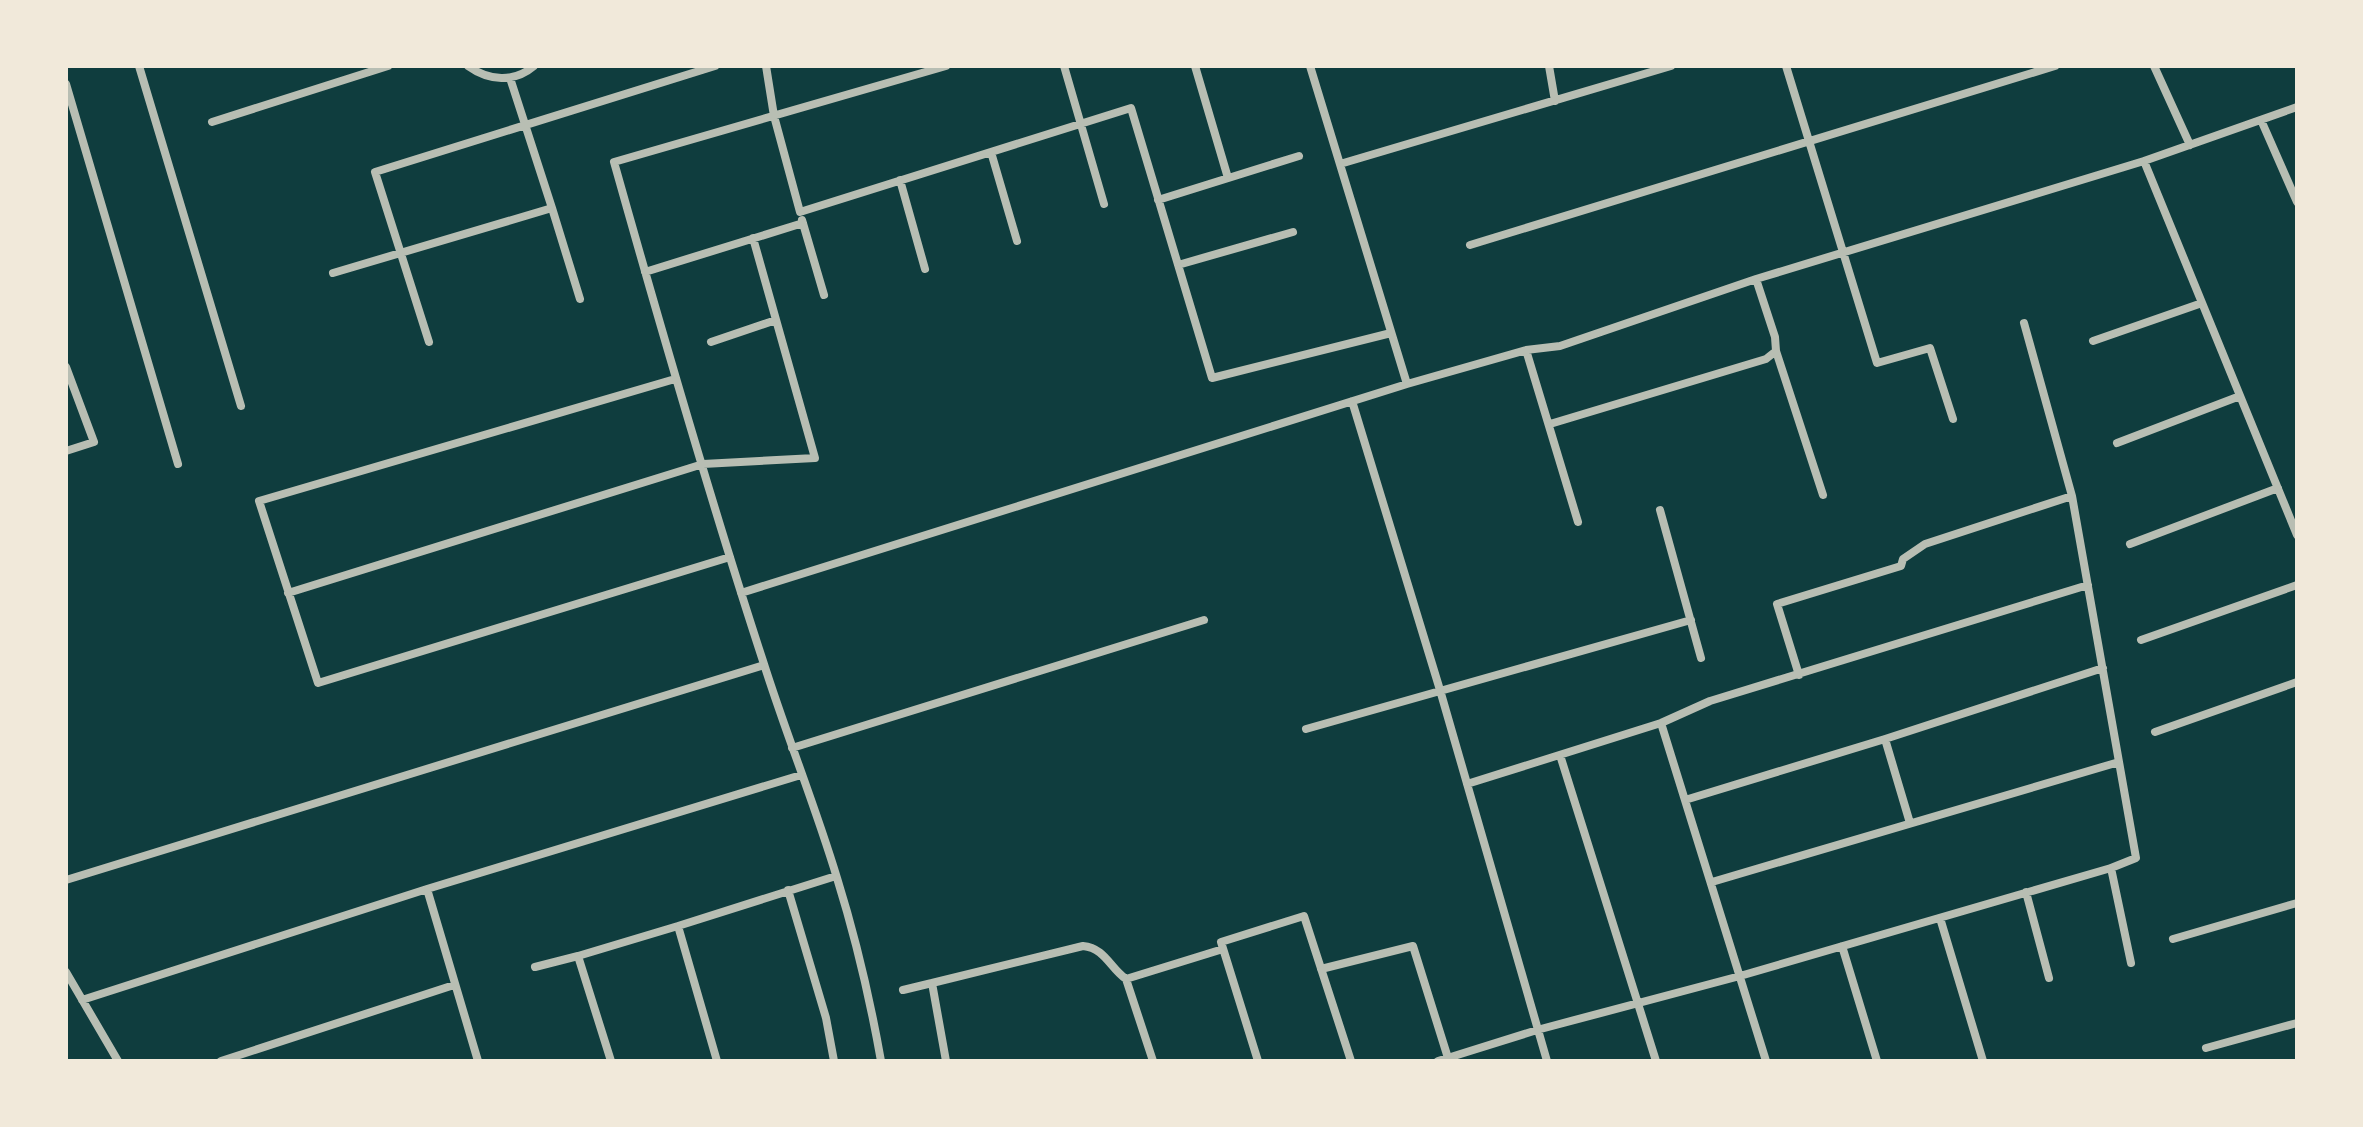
<svg xmlns="http://www.w3.org/2000/svg" width="2363" height="1127" viewBox="0 0 2363 1127" font-family="'Roboto Condensed',sans-serif">
<style>
.lines{fill:none;stroke-linecap:round;stroke-linejoin:round}
.minor{stroke:#b8beb3;stroke-width:8}
</style>
<rect width="100%" height="100%" fill="#0f3d3e"/>
<g class="lines">
<path class="minor" d="M 139,66 L 241,406
M 468,66 C 489,81 514,83 534,66
M 766,66 L 774,116 L 800,212 L 1131,108 L 1212,378 L 1391,333
M 1064,66 L 1104,204
M 1195,66 L 1228,178
M 1310,66 L 1407,384 L 1526,350 L 1560,346 L 1756,279 L 2144,161
M 1549,66 L 1555,101
M 1786,66 L 1877,363 L 1930,348 L 1953,419
M 2154,66 L 2190,145
M 66,84 L 178,464
M 2297,107 L 2144,161 L 2297,535
M 2261,120 L 2297,202
M 212,122 L 388,66
M 991,152 L 1017,241
M 1340,164 L 1671,66
M 900,180 L 925,269
M 1158,200 L 1299,156
M 552,208 L 580,299
M 802,220 L 824,295
M 1470,245 L 2055,66
M 1178,265 L 1293,232
M 645,272 L 803,223
M 333,273 L 552,208 L 510,78
M 2093,341 L 2202,303
M 429,342 L 375,172 L 715,66
M 711,342 L 776,320
M 1526,350 L 1578,522
M 1776,351 L 1823,495
M 66,367 L 94,442 L 66,451
M 675,379 L 259,501 L 318,683 L 730,557
M 1352,401 L 1440,690 L 1547,1061
M 1550,424 L 1766,359 L 1776,351 L 1775,337 L 1756,279
M 2117,443 L 2240,396
M 1660,510 L 1701,658
M 2130,544 L 2278,488
M 288,593 L 703,464 L 815,458 L 753,238
M 741,593 L 1407,384
M 2141,640 L 2297,585
M 1799,675 L 1777,604 L 1901,566 L 1903,559 L 1925,544 L 2072,496
M 1661,723 L 1766,1061
M 1306,729 L 1691,620
M 2155,732 L 2297,682
M 1885,739 L 1910,823
M 792,748 L 1204,620
M 1560,755 L 1656,1061
M 1467,784 L 1661,723 L 1710,701 L 2088,585
M 1685,800 L 1885,739 L 2103,668
M 2111,868 L 2131,963
M 66,880 L 764,665
M 1712,882 L 2119,762
M 427,889 L 478,1061
M 788,890 L 826,1018 L 834,1061
M 2026,892 L 2049,978
M 1940,918 L 1983,1061
M 2173,939 L 2297,903
M 1842,946 L 1877,1061
M 535,967 L 578,956
M 1321,969 L 1413,946 L 1448,1058
M 66,972 L 118,1061
M 1126,979 L 1223,949
M 932,983 L 1083,946 C 1105,948 1110,968 1126,979 L 1153,1061
M 903,990 L 932,983 L 946,1061
M 82,1000 L 427,889 L 801,775
M 2206,1048 L 2297,1023
M 221,1061 L 454,985
M 611,1061 L 578,956 L 678,926
M 717,1061 L 678,926 L 836,876
M 881,1061 C 870,999 856,939 837,878 C 815,805 786,734 763,661 C 709,496 661,329 614,162 L 946,66
M 1258,1061 L 1221,942 L 1304,916 L 1351,1061
M 1438,1061 L 1537,1030 L 1740,976 L 2111,868 L 2136,858 L 2072,496 L 2024,323"/>
</g>
<rect width="2363" height="1127" fill="none" stroke="#f1e9da" stroke-width="136"/>
</svg>
